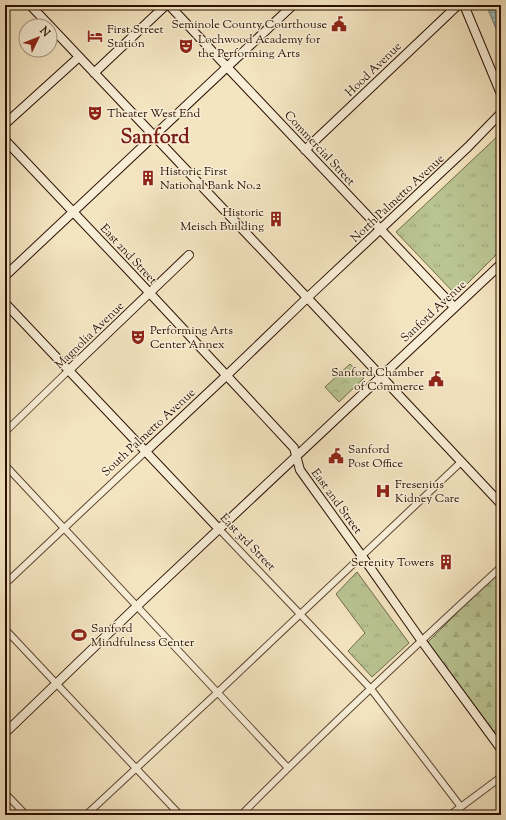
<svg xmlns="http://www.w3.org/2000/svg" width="506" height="820" viewBox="0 0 506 820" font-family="'Sorts Mill Goudy',serif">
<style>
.grass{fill:url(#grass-tufts);stroke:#726a4a}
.forest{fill:url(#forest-firs);stroke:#726a4a}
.park{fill:url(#park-crowns);stroke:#726a4a}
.water{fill:url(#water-rules);stroke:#707771}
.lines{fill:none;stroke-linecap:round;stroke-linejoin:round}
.street-casing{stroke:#5c4431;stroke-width:8}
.secondary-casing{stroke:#2a0f01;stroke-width:10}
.street{stroke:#f8eed7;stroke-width:6}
.secondary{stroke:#f8eed7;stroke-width:8}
.labels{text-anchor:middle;stroke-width:3;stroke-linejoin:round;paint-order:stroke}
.poi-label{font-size:12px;fill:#2a0f01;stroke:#f8eed7;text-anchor:start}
.street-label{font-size:12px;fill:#2a0f01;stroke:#f8eed7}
.town-label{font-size:20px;font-weight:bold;fill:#7a1f14;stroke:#f8eed7}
</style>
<defs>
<pattern id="grass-tufts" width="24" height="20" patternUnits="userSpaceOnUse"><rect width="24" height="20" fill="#bac593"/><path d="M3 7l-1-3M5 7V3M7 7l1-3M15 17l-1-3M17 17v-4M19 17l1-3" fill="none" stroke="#a0a87d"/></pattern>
<pattern id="forest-firs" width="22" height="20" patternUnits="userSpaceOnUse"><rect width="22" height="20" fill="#bac593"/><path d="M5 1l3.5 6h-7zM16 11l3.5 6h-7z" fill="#a0a87d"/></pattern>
<pattern id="park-crowns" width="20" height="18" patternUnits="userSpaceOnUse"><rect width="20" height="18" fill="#bac593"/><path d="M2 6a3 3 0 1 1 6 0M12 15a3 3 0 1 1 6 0" fill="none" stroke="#a0a87d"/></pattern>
<pattern id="water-rules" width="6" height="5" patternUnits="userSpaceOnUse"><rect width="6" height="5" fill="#9ebdbb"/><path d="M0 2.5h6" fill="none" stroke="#88a19f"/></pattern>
</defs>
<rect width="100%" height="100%" fill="#f4e5c1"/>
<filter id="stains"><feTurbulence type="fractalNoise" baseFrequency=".005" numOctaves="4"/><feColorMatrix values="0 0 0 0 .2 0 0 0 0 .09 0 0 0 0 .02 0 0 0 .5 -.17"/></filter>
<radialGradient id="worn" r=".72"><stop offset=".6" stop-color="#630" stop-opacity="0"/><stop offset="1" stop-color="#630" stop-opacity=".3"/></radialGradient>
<path class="grass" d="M 501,133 L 501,250 L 456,295 L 396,232 Z
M 357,572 L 409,643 L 372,677 L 348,651 L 365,633 L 336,594 Z"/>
<path class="forest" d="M 501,572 L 501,724 L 494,732 L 428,642 L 466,604 Z"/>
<path class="park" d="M 350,364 L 364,378 L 339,402 L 325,387 Z"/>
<path class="water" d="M 486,5 L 501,5 L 501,40 Z"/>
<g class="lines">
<g class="street-casing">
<path id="street" d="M 5,432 L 69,370
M 5,465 L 288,768
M 219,529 L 300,614 L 371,689 L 461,807
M 5,584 L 145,452
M 5,629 L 180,815
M 5,793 L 26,815
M 86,815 L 217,693 L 461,462
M 241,815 C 325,730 413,648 501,567
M 450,815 L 501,777"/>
</g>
<g class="secondary-casing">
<path id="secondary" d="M 30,5 L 50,26
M 169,5 L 227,67 L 454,307
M 464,5 L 501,94
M 50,26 L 316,307 L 501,504
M 94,73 L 166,5
M 5,124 L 79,57
M 5,140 L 132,274 L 294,448 L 300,470 L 362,556 L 421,640 L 501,749
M 305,150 L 458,5
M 5,276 L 293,5
M 5,303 L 219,529
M 69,370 L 189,255
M 145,452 L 226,376 L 307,298 L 468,147 L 501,113
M 5,733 L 137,606 L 501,264"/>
</g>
<use href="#street" class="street"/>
<use href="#secondary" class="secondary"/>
</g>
<defs>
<g id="civic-bare" transform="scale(1.2)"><path d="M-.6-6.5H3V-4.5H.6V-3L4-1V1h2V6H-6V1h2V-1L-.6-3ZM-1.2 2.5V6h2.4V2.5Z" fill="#8f2418" stroke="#f8eed7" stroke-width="2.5" paint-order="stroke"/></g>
<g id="hotel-bare" transform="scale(1.2)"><path d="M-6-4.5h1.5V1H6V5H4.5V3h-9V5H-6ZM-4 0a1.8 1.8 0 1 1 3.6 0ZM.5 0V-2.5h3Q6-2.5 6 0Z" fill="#8f2418" stroke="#f8eed7" stroke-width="2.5" paint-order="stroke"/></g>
<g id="theatre-bare" transform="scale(1.2)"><path d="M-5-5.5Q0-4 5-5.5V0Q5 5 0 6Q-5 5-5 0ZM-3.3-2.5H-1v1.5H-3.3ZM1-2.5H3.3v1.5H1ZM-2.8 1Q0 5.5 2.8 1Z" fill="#8f2418" stroke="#f8eed7" stroke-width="2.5" paint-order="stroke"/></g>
<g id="building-bare" transform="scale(1.2)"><path d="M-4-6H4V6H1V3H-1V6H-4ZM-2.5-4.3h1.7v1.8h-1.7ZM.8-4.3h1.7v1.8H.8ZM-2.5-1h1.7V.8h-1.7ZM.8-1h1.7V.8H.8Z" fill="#8f2418" stroke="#f8eed7" stroke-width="2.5" paint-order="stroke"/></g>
<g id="hospital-bare" transform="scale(1.2)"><path d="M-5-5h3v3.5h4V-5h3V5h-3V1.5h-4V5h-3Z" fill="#8f2418" stroke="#f8eed7" stroke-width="2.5" paint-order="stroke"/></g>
<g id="stadium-bare" transform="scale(1.2)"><path d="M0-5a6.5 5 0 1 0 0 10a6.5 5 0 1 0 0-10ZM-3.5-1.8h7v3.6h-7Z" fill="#8f2418" stroke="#f8eed7" stroke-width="2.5" paint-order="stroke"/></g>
</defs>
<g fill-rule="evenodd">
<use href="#civic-bare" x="339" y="24"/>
<use href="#hotel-bare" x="95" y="36"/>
<use href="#theatre-bare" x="186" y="46"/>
<use href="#theatre-bare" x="95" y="113"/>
<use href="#building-bare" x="148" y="178"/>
<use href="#building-bare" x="276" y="219"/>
<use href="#theatre-bare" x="138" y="337"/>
<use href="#civic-bare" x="436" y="379"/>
<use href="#civic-bare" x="336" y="456"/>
<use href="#hospital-bare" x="383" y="491"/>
<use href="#building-bare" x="446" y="562"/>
<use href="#stadium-bare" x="79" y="635"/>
</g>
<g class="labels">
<g class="poi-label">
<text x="327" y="28" text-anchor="end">Seminole County Courthouse</text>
<text x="107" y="33">First Street<tspan x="107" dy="14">Station</tspan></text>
<text x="198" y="43">Lochwood Academy for<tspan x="198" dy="14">the Performing Arts</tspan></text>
<text x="107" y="117">Theater West End</text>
<text x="160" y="175">Historic First<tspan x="160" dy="14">National Bank No.2</tspan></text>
<text x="264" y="216" text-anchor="end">Historic<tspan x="264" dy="14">Meisch Building</tspan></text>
<text x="150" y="334">Performing Arts<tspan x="150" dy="14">Center Annex</tspan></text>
<text x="424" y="376" text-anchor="end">Sanford Chamber<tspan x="424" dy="14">of Commerce</tspan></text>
<text x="348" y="453">Sanford<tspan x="348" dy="14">Post Office</tspan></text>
<text x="395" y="488">Fresenius<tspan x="395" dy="14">Kidney Care</tspan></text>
<text x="434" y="566" text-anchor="end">Serenity Towers</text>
<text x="91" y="632">Sanford<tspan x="91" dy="14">Mindfulness Center</tspan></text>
</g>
<g class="street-label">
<text transform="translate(373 69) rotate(-44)" y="4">Hood Avenue</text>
<text transform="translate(320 148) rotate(47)" y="4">Commercial Street</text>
<text transform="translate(397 198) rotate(-43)" y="4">North Palmetto Avenue</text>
<text transform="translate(129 254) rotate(47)" y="4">East 2nd Street</text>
<text transform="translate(433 311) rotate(-43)" y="4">Sanford Avenue</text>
<text transform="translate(89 335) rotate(-44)" y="4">Magnolia Avenue</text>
<text transform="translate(148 432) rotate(-43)" y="4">South Palmetto Avenue</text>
<text transform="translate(337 501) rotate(54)" y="4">East 2nd Street</text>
<text transform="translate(248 542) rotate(46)" y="4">East 3rd Street</text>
</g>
<g class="town-label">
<text x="155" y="143">Sanford</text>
</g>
</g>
<rect width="506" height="820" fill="none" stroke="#f4e5c1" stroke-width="20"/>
<rect x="6" y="6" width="494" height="808" fill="none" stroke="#2a0f01" stroke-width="2"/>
<rect x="10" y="10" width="486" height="800" fill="none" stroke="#2a0f01"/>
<g transform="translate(38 38) rotate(47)"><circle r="19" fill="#f8eed7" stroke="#a69581"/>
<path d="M0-3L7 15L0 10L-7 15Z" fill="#8f2418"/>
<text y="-6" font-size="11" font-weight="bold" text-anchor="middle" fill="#2a0f01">N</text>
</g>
<rect width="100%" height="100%" filter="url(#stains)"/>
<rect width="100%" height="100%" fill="url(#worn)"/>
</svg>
